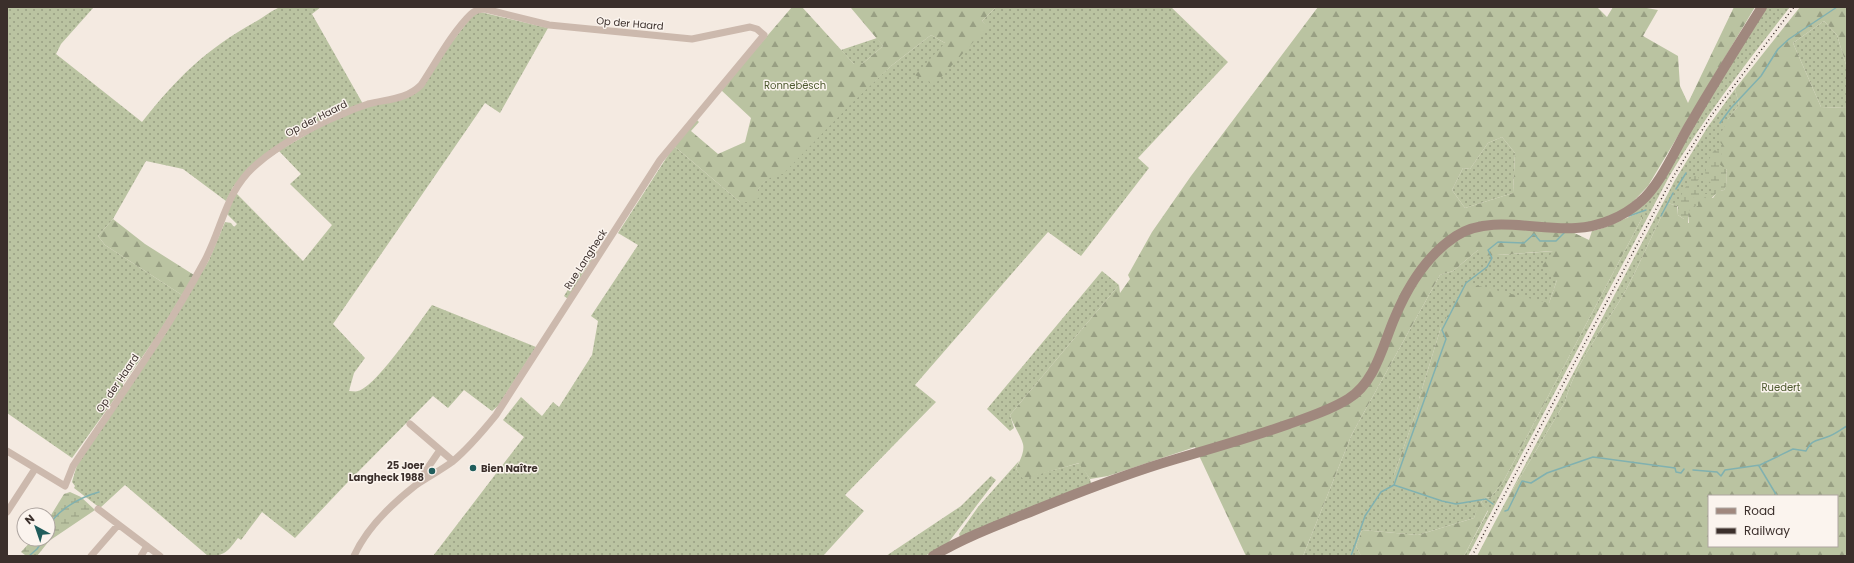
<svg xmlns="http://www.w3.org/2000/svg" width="1854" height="563" viewBox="0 0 1854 563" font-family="Poppins,sans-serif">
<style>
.grass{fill:url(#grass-dots)}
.forest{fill:url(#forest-firs);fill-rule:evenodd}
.wetland{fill:url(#wetland-marsh)}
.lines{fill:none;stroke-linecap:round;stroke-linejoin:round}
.stream{stroke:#80b1b0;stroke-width:1.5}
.street{stroke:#ccb9ad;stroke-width:7}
.secondary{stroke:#a0887e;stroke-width:10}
.rail{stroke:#3b2f2b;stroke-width:1.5;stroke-dasharray:1 3;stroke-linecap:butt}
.poi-dot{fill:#205d5c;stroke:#fbf4ee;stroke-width:1.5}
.labels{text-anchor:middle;stroke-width:3;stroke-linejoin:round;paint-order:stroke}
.street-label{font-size:10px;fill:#3b2f2b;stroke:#fbf4ee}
.park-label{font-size:10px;fill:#4d592f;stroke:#fbf4ee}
.poi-label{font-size:10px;font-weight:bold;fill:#3b2f2b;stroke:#fbf4ee;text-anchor:end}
</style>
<defs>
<pattern id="grass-dots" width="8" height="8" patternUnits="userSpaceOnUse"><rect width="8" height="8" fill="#bac3a1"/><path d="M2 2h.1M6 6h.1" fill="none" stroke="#989f83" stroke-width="1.8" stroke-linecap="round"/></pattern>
<pattern id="forest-firs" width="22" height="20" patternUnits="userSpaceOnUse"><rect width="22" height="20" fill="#bac3a1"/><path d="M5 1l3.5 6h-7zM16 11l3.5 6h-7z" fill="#989f83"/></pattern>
<pattern id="wetland-marsh" width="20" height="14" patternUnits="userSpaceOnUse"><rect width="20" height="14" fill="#bac3a1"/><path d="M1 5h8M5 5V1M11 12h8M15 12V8" fill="none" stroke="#989f83"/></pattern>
</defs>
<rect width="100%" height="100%" fill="#f4eae1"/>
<path class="grass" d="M 7,7 L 94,7 L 61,44 L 56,54 L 142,122 C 177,78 205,50 255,22 C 263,18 273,9 281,7 C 291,4 310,7 321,7 L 312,14 L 363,104 L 337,113 L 243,175 L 233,187 L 226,201 L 183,169 L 146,161 L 113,219 L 98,236 L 105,245 L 182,295 L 155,339 L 123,384 L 123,387 L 72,458 L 7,413 Z
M 996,7 L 1171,7 L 1228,62 L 1138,158 L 1149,168 L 1081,256 L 1048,232 L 915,385 L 936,402 L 845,495 L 864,511 L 823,556 L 433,556 L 524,437 L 503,420 L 521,397 L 542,416 L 553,402 L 559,407 L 592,355 L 598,321 L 591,316 L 638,245 L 618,233 L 674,146 L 740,202 L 757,191 L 761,185 L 891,66 L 931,35 L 945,43 L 987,26 L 982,21 Z
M 1766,7 L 1790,7 C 1747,62 1706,115 1670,175 L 1468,556 L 1464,556 L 1488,511 L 1481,502 L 1485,498 L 1491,497 L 1503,482 L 1642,218 L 1642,212 L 1626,217 L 1645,202 Z
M 480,12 L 548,28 L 500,113 L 485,103 L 333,324 L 365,358 L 354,373 L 349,391 C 352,391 356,392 358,391 C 376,387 420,321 432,305 L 536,347 L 498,406 L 492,411 L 464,390 L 448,408 L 433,396 L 346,484 L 295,538 L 262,512 L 241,540 L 238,538 C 228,551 225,556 208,556 L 125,485 L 100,508 L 74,488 L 75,486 L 72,482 L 77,465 L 166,333 L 209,260 L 225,222 L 231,223 L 234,227 L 237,224 L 227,214 L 235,192 L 303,261 L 332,225 L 290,184 L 301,174 L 279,151 L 324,124 L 347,113 L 411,95 L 472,16 Z
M 1824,21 L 1837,35 L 1847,68 L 1847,108 L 1821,107 L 1793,43 Z
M 877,38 L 883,46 L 862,64 L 854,64 L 841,50 Z
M 1735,89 L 1739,105 L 1728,119 L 1726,149 L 1726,187 L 1688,214 L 1677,206 L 1668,203 C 1652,234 1639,267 1622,297 C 1602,330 1575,364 1565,402 L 1506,501 L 1675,180 L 1707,128 Z
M 1502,137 L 1515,153 L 1513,193 L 1465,208 L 1452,190 L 1463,168 L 1470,169 L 1488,143 Z
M 1478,250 L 1498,255 L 1554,251 L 1557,280 L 1549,303 L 1441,327 L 1419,399 L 1419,404 L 1394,475 L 1394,485 L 1456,504 L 1481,500 L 1474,518 L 1418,535 L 1362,530 L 1356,546 L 1361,556 L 1303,556 L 1352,434 L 1440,275 L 1453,271 Z
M 597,251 L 600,252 L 589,263 L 568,299 L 564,296 L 590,254 Z
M 1102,271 L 1119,285 L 1010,415 L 1014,428 L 1010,431 L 987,409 Z
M 1019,461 L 1016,469 L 1023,478 L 1080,463 L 1090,479 L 1091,484 L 960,537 L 959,534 L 978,507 Z
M 991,476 L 996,480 L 948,543 L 925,556 L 886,556 L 961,506 Z"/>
<path class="forest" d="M 792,7 L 802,7 L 854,64 L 862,64 L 883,46 L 851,8 L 853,7 L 996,7 L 982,21 L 988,26 L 934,85 L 915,75 L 945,43 L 931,35 L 891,66 L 850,105 L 783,174 C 771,175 763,182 757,191 L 759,198 L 751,202 L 740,202 L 674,146 L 696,119 L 699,122 L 691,131 L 718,154 L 745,142 L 751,118 L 721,90 Z
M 1318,7 L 1597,7 L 1607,17 L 1613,7 L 1641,7 L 1658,10 L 1643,36 L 1678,56 L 1680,86 L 1688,103 L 1733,9 L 1734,7 L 1755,7 L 1648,186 L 1627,208 L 1611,216 L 1566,229 L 1589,240 L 1592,231 C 1609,228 1625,217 1642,212 L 1642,218 L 1503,482 L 1491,497 L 1485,498 L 1481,502 L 1488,510 L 1464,556 L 1361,556 L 1356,546 L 1362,530 L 1418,535 L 1474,518 L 1480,500 L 1456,504 L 1442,501 L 1394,485 L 1394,475 L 1419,404 L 1419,399 L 1441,327 L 1466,283 L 1549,303 L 1557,280 L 1542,266 L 1553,251 L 1482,256 L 1478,250 L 1453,271 L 1440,275 L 1352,434 L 1303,556 L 1246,556 L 1195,447 L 1108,476 L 1090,479 L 1079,463 L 1023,479 L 1016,469 C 1019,462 1025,452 1023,444 C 1021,436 1013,425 1010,415 L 1119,285 L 1120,293 L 1130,279 L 1128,275 L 1152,232 L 1191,176 ZM 1502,137 L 1515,153 L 1513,193 L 1465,208 L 1452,190 L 1463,168 L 1470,169 L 1488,143 Z
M 1800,7 L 1847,7 L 1847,68 L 1837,35 L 1824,21 L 1793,43 L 1821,107 L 1847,108 L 1847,556 L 1477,556 L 1506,501 L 1565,402 C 1575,364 1602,330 1622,297 C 1639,267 1652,234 1668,203 L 1677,206 L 1678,215 L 1684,219 L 1684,222 L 1689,223 L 1688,214 L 1691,207 L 1697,207 L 1693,202 L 1693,198 L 1696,196 L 1713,198 L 1718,191 L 1724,190 C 1728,185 1725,176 1727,170 L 1720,165 L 1722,151 L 1725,149 L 1718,139 L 1728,119 L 1739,105 L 1735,89 ZM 1709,496 L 1837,496 L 1837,546 L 1709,546 Z
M 113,219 L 145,244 L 194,275 L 182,295 L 105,245 L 98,236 Z"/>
<path class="wetland" d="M 1714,150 L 1722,151 L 1720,165 L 1727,170 C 1725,176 1728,185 1724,190 L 1718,191 L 1710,200 C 1706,198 1698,195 1693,198 L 1693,202 L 1698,203 L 1698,206 L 1691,207 L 1688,214 L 1688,225 L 1681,225 L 1684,219 L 1678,215 C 1676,199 1685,189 1692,176 L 1698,176 L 1699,179 L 1695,184 L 1700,194 L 1710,194 L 1714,190 L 1710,182 L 1705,179 L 1706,165 Z
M 70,492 L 81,497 L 95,510 L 49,541 L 37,556 L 25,555 L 21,552 L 33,539 L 48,539 L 48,520 L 64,494 Z"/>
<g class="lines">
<path class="stream" d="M 1720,123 L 1731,108 L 1761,76 L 1778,49 L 1789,39 L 1837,7
M 1676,189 L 1686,173
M 1629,216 L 1646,210
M 1661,216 L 1673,193
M 1759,466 L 1777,496
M 1693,470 L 1717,472 L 1721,476 L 1725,470 L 1760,465 L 1793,449 L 1806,451 C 1812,439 1817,441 1827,437 C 1834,435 1840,430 1847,426
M 1394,485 L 1442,501 L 1456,504 L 1486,499 L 1493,504
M 1505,511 L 1508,510 L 1522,481 L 1531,483 L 1547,473 L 1593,457 L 1675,468 L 1676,472 L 1681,473 L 1684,469
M 48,528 C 56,510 81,497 99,492
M 29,556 L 37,549 L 44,539
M 1351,556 L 1365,516 L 1381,492 L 1394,485 L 1446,339 L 1442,330 L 1466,283 L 1487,267 L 1492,258 L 1488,250 L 1498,242 L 1524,243 L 1534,234 L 1540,241 L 1556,241 L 1565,232"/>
<path class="street" d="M 410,424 L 453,461
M 7,451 L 65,486 L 73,466 C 118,399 166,333 204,262 C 223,227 225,191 257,164 C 279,145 313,126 340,115 C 349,111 359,107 368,104 C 387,99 406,100 421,85 C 435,64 453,31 471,14 C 475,10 479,9 485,9 L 549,25 L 692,39 L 750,27 L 757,29 L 764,35 L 660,160 L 496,415 C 483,431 469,448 452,462 C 441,470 428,477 416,485 C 393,503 366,529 354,556
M 418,482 L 440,450
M 98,509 L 160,556
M 7,512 L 35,469
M 91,556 L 118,525
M 141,556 L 147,546"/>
<path class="secondary" d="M 933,556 C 965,537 1000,524 1035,510 C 1082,491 1128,473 1176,459 C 1214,448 1252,437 1289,424 C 1309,417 1330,410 1348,399 C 1376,382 1383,344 1395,317 C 1408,286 1427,255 1456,236 C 1490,214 1538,231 1576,228 C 1599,227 1623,217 1640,202 C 1661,185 1677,145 1692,121 C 1714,83 1738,45 1762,7"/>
<path class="rail" d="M 1472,556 L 1673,177 L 1711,116 L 1794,7"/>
</g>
<g class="poi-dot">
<circle cx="473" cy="468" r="4"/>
<circle cx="432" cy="471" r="4"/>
</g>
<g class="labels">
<g class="street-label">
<text transform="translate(630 23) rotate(5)" y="4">Op der Haard</text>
<text transform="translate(316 118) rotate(-27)" y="4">Op der Haard</text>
<text transform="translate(585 259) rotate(-57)" y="4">Rue Langheck</text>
<text transform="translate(117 383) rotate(-56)" y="4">Op der Haard</text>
</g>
<g class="park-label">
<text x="795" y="89">Ronnebësch</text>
<text x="1781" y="391">Ruedert</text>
</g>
<g class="poi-label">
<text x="424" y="469">25 Joer<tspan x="424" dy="12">Langheck 1988</tspan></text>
<text x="481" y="472" text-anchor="start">Bien Naître</text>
</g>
</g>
<rect width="1854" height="563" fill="none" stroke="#3b2f2b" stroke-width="16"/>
<rect x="1708" y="495" width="130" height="52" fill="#fbf4ee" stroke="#aea5a0"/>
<rect x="1716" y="508" width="20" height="6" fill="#a0887e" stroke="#aea5a0"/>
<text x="1744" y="515" font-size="12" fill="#3b2f2b">Road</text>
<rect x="1716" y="528" width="20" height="6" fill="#3b2f2b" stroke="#aea5a0"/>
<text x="1744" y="535" font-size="12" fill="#3b2f2b">Railway</text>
<g transform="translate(36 527) rotate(320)"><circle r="19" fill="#fbf4ee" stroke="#aea5a0"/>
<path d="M0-3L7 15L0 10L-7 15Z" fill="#205d5c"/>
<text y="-6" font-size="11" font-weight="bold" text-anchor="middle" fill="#3b2f2b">N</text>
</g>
</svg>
